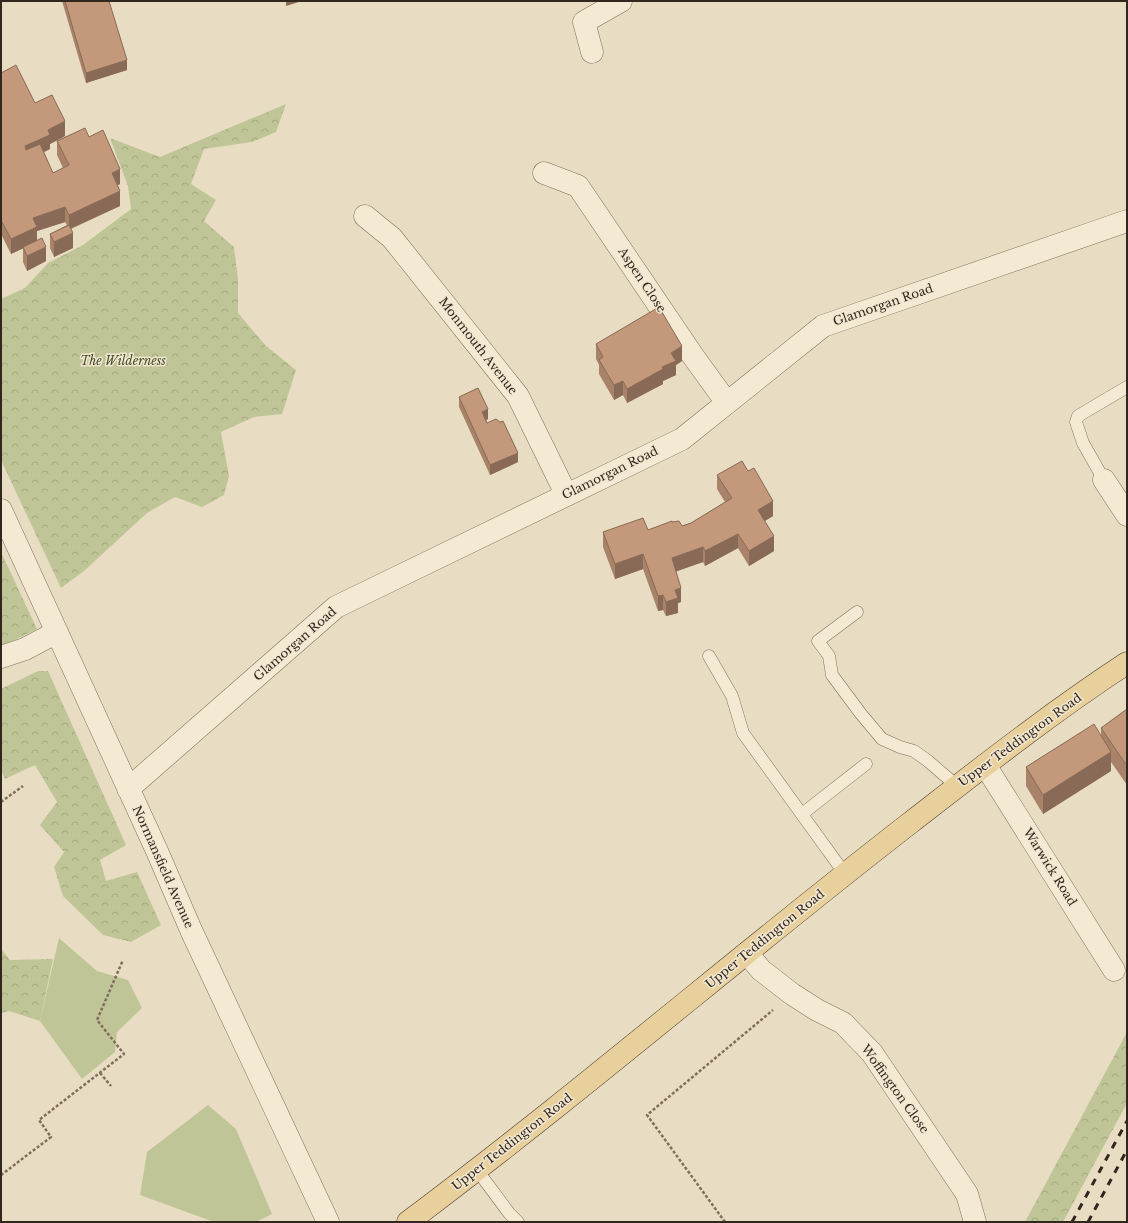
<svg xmlns="http://www.w3.org/2000/svg" width="1128" height="1223" viewBox="0 0 1128 1223" font-family="'Libre Baskerville',serif">
<style>
.green{fill:#c0c597}
.forest{fill:url(#forest-crowns)}
.lines{fill:none;stroke-linecap:round;stroke-linejoin:round}
.service-casing{stroke:#806e5b;stroke-width:13}
.minor-casing{stroke:#806e5b;stroke-width:23}
.primary-casing{stroke:#4e3d2f;stroke-width:23}
.path{stroke:#806e5b;stroke-width:2.5;stroke-dasharray:3 2;stroke-linecap:butt}
.service{stroke:#f4ead4;stroke-width:12}
.minor{stroke:#f4ead4;stroke-width:22}
.primary{stroke:#e8d09d;stroke-width:22}
.rail{stroke:#32271e;stroke-width:3;stroke-dasharray:7 7;stroke-linecap:butt}
.wall{fill:#a8836a}
.shaded-wall{fill:#886a56}
.building{fill:#c3987b;stroke:#886a56}
.labels{text-anchor:middle;stroke-width:3;stroke-linejoin:round;paint-order:stroke}
.street-label{font-size:12px;fill:#32271e;stroke:#f1e7d0}
.park-label{font-size:12px;font-style:italic;fill:#434c26;stroke:#f1e7d0}
</style>
<defs>
<pattern id="forest-crowns" width="20" height="18" patternUnits="userSpaceOnUse"><rect width="20" height="18" fill="#c0c597"/><path d="M2 6a3 3 0 1 1 6 0M12 15a3 3 0 1 1 6 0" fill="none" stroke="#a5a982"/></pattern>
</defs>
<rect width="100%" height="100%" fill="#e8ddc2"/>
<path class="green" d="M 59,938 L 97,971 L 128,980 L 142,1008 L 117,1032 L 115,1052 L 82,1079 L 40,1021 Z
M 208,1105 L 236,1129 L 272,1214 L 256,1222 L 214,1222 L 140,1195 L 147,1152 Z"/>
<path class="forest" d="M 286,104 L 276,132 L 252,142 L 204,149 L 191,184 L 216,200 L 204,221 L 234,247 L 238,279 L 238,313 L 266,346 L 296,370 L 282,414 L 254,417 L 221,432 L 229,476 L 224,495 L 202,507 L 175,497 L 147,513 L 84,571 L 61,588 L 1,460 L 1,299 L 25,288 L 48,263 L 83,245 L 131,209 L 128,186 L 110,138 L 160,157 Z
M 1,552 L 37,629 L 1,647 Z
M 38,671 L 48,671 L 126,845 L 100,860 L 106,881 L 137,872 L 161,925 L 131,942 L 103,935 L 63,896 L 54,867 L 64,852 L 40,825 L 57,802 L 35,765 L 5,779 L 1,770 L 1,689 Z
M 1,949 L 10,960 L 53,959 L 40,1021 L 9,1011 L 1,1013 Z
M 1127,1032 L 1127,1103 L 1063,1222 L 1025,1222 Z"/>
<g class="lines">
<g class="service-casing">
<path id="service" d="M 1104,480 L 1083,443 L 1076,422 L 1078,416 L 1127,387
M 857,612 L 818,641 L 829,656 L 832,675 L 861,714 L 882,739 L 900,747 L 914,751 L 928,761 L 957,786
M 709,656 L 732,696 L 743,733 L 845,874
M 802,814 L 866,764
M 477,1170 L 509,1213 L 518,1222"/>
</g>
<g class="minor-casing">
<path id="minor" d="M 592,52 L 584,22 L 621,1
M 544,173 L 578,186 L 693,356 L 727,403
M 365,216 L 392,238 L 518,396 L 566,494
M 1104,480 L 1127,515
M 1,510 L 157,851 L 191,930 L 328,1222
M 1,657 L 25,649 L 57,632
M 985,765 L 1114,970
M 128,789 L 336,607 L 682,439 L 823,326 L 1127,221
M 747,953 L 761,970 L 792,994 L 817,1010 L 843,1023 L 872,1053 L 967,1194 L 975,1222"/>
</g>
<g class="primary-casing">
<path id="primary" d="M 408,1222 C 579,1094 741,954 910,823 C 981,768 1052,712 1127,663"/>
</g>
<path class="path" d="M 1,802 L 23,786
M 100,1073 L 111,1086
M 1,1175 L 51,1137 L 39,1120 L 124,1054 L 97,1020 L 123,960
M 725,1222 L 647,1115 L 773,1010"/>
<use href="#service" class="service"/>
<use href="#minor" class="minor"/>
<use href="#primary" class="primary"/>
<path class="rail" d="M 1072,1222 L 1127,1121
M 1088,1222 L 1127,1150"/>
</g>
<path class="wall" d="M 62,1 L 109,1 L 127,70 L 86,83 Z
M 1,73 L 35,103 L 65,136 L 50,144 L 50,149 L 44,152 L 53,173 L 63,168 L 57,155 L 57,141 L 89,137 L 120,184 L 117,185 L 120,206 L 71,229 L 73,248 L 54,257 L 50,248 L 50,234 L 67,225 L 65,222 L 37,231 L 37,241 L 46,261 L 27,271 L 23,262 L 23,248 L 11,254 L 2,236 Z
M 596,344 L 682,361 L 676,365 L 676,375 L 663,381 L 663,384 L 627,403 L 623,395 L 614,400 L 599,374 L 599,365 L 596,359 Z
M 459,397 L 488,419 L 486,420 L 487,423 L 518,462 L 490,475 L 459,407 Z
M 717,475 L 773,516 L 765,521 L 774,551 L 749,566 L 738,548 L 705,566 L 703,562 L 676,571 L 681,602 L 678,603 L 678,613 L 666,616 L 663,610 L 658,611 L 643,569 L 615,579 L 603,547 L 603,532 L 648,530 L 672,522 L 682,526 L 691,523 L 725,502 L 717,489 Z
M 1127,709 L 1127,785 L 1111,762 L 1111,771 L 1043,814 L 1026,786 L 1026,767 L 1101,735 L 1101,728 Z"/>
<path class="shaded-wall" d="M 286,1 L 302,1 L 286,6 Z
M 127,60 L 127,70 L 86,83 L 86,73 Z
M 65,121 L 65,136 L 50,144 L 50,149 L 25,161 L 25,146 L 48,130 Z
M 120,169 L 120,184 L 112,188 L 112,173 Z
M 120,191 L 120,206 L 69,229 L 69,215 Z
M 65,207 L 65,222 L 37,231 L 37,242 L 11,254 L 11,239 L 33,218 Z
M 1,222 L 2,222 L 2,236 L 1,237 Z
M 73,233 L 73,248 L 54,257 L 54,242 Z
M 46,247 L 46,261 L 27,271 L 27,256 Z
M 2,255 L 2,270 L 1,270 L 1,256 Z
M 682,346 L 682,361 L 676,365 L 676,375 L 663,381 L 663,384 L 627,403 L 627,389 L 662,367 L 671,353 Z
M 623,381 L 623,395 L 614,400 L 614,385 Z
M 488,409 L 488,419 L 482,422 L 482,412 Z
M 518,453 L 518,462 L 490,475 L 490,465 Z
M 773,501 L 773,516 L 758,525 L 758,510 Z
M 738,534 L 738,548 L 705,566 L 705,551 Z
M 774,536 L 774,551 L 749,566 L 749,551 Z
M 703,547 L 703,562 L 672,573 L 672,558 Z
M 643,554 L 643,569 L 615,579 L 615,564 Z
M 681,588 L 681,602 L 678,603 L 678,613 L 666,616 L 666,602 L 675,590 Z
M 663,595 L 663,610 L 658,611 L 658,596 Z
M 1111,752 L 1111,771 L 1043,814 L 1043,795 Z"/>
<path class="building" d="M 65,1 L 109,1 L 127,60 L 86,73 Z
M 16,65 L 35,103 L 52,95 L 65,121 L 48,130 L 50,135 L 25,146 L 26,150 L 40,144 L 53,173 L 69,165 L 57,141 L 85,128 L 89,137 L 103,130 L 120,169 L 112,173 L 120,191 L 69,215 L 65,207 L 33,218 L 37,227 L 11,239 L 2,222 L 1,222 L 1,73 Z
M 69,225 L 73,233 L 54,242 L 50,234 Z
M 42,238 L 46,247 L 27,256 L 23,247 Z
M 659,307 L 682,346 L 671,353 L 676,361 L 662,367 L 663,369 L 627,389 L 623,381 L 614,385 L 599,360 L 603,357 L 596,344 Z
M 478,388 L 488,409 L 482,412 L 487,423 L 496,419 L 500,422 L 503,421 L 518,453 L 490,465 L 459,397 Z
M 742,461 L 748,471 L 754,468 L 773,501 L 758,510 L 774,536 L 749,551 L 738,534 L 705,551 L 703,547 L 672,558 L 681,588 L 675,590 L 678,598 L 666,602 L 663,595 L 658,596 L 643,554 L 615,564 L 603,532 L 643,518 L 648,530 L 672,521 L 672,522 L 679,521 L 682,526 L 691,523 L 732,498 L 717,475 Z
M 1127,709 L 1127,766 L 1101,728 Z
M 1094,724 L 1111,752 L 1043,795 L 1026,767 Z"/>
<g class="labels">
<g class="street-label">
<text transform="translate(642 280) rotate(56)" y="4">Aspen Close</text>
<text transform="translate(883 305) rotate(-19)" y="4">Glamorgan Road</text>
<text transform="translate(478 346) rotate(52)" y="4">Monmouth Avenue</text>
<text transform="translate(610 473) rotate(-26)" y="4">Glamorgan Road</text>
<text transform="translate(295 644) rotate(-41)" y="4">Glamorgan Road</text>
<text transform="translate(1020 740) rotate(-36)" y="4">Upper Teddington Road</text>
<text transform="translate(163 867) rotate(66)" y="4">Normansfield Avenue</text>
<text transform="translate(1050 867) rotate(58)" y="4">Warwick Road</text>
<text transform="translate(765 939) rotate(-39)" y="4">Upper Teddington Road</text>
<text transform="translate(895 1089) rotate(54)" y="4">Woffington Close</text>
<text transform="translate(512 1142) rotate(-38)" y="4">Upper Teddington Road</text>
</g>
<g class="park-label">
<text x="123" y="365">The Wilderness</text>
</g>
</g>
<rect width="1128" height="1223" fill="none" stroke="#32271e" stroke-width="4"/>
</svg>
